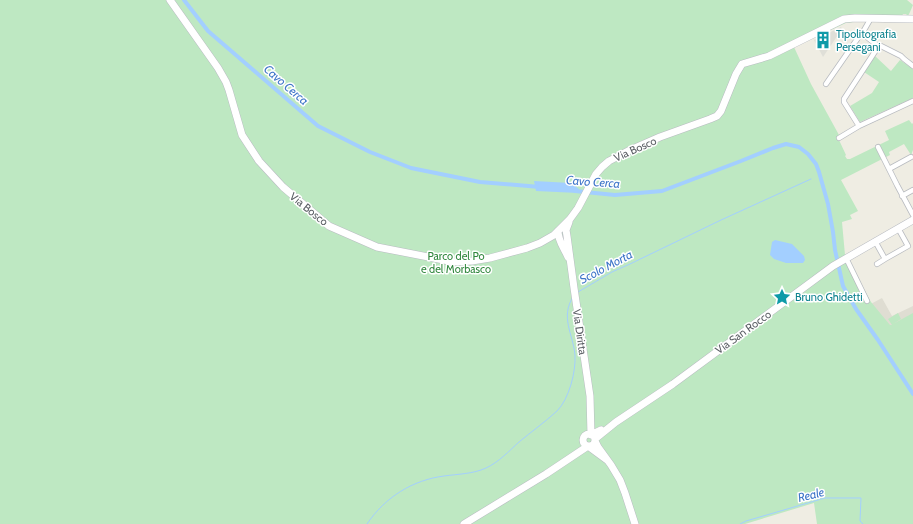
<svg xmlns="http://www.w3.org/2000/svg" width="913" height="524" viewBox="0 0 913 524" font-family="Cabin,sans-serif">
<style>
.industrial{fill:#dfdfd8}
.education{fill:#dfddd2}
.green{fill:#bee8c2}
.water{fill:#a3cfff}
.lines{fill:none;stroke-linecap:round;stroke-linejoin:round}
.stream{stroke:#a3cfff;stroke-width:1}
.canal{stroke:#a3cfff;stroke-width:4}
.street-casing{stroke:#b8bbc0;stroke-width:6}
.secondary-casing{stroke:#b9bcc2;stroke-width:8}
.street{stroke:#fff;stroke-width:4.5}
.secondary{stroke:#fff;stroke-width:7}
.labels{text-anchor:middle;stroke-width:3;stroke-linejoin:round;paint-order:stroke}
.culture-label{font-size:11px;fill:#0d838f;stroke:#fff;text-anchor:start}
.street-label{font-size:11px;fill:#5b5f65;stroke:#fff}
.park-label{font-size:11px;fill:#30873d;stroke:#fff}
.water-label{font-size:12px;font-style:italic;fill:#3f76c9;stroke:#fff}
</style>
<rect width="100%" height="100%" fill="#efede3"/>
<path class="industrial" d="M 841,27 L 842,29 L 823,57 L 814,40 Z"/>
<path class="education" d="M 882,298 L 892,316 L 913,306 L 913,381 L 865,307 Z"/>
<path class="green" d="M 0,0 L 907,0 L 913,5 L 910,12 L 908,16 L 906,14 L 903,14 L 902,16 L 846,23 L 794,47 L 811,84 L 839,135 L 839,140 L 846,155 L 845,156 L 847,159 L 850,159 L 889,140 L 885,131 L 909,120 L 912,124 L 913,123 L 913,150 L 911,155 L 904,144 L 889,152 L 890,155 L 841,180 L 858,211 L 850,215 L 852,219 L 842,222 L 845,255 L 871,302 L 890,325 L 892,325 L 888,319 L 898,313 L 901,319 L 893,324 L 913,313 L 913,524 L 817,524 L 814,503 L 745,524 L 0,524 Z
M 875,56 L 891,71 L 900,60 L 913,69 L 913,98 L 860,122 L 850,106 L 872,93 L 879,82 L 864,72 Z"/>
<path class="water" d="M 534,181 L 571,183 L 579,189 L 578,193 L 536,191 Z
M 775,240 L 792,244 L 804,256 L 805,260 L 803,263 L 786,263 L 774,259 L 770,255 L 772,242 Z"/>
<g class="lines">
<path class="stream" d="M 578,292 L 612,272 L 630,264 L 721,220 L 811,179
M 367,524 C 385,497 413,480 444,476 C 458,474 473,474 486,468 C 499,462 509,451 519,442 C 531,432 545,422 557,411 C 569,399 576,372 575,355 C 573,334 560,317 573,297
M 740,524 L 746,521 L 825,498 L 861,498 L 860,521 L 863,524"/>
<path class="canal" d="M 184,0 L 208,31 L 318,126 L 370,152 L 411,168 L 480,182 L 540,187
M 575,191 L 615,195 L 662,191 L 741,161 L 773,148 L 786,144 L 799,147 L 808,154 L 816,164 L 819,172 L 828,204 L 833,232 L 835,250 L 843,286 L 856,309 L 878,340 L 913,394"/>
<g class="street-casing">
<path id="street" d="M 863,32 L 863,34 L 878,46 L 881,46 L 901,56 L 904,59 L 913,66
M 878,46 L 878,47 L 844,99 L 844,102 L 859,126 L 913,101
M 826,84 L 860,35 L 863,32 L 871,18
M 839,138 L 859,126
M 878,147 L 897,185 L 913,215
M 889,169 L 911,157
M 902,196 L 913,190
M 875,241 L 885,259 L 908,246 L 898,228
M 846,258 L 867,301
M 877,264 L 885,259"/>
</g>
<g class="secondary-casing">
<path id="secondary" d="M 170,0 L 218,68 L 226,82 L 229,90 L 242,135 L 259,161 L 283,187 L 329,226 L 377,247 L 454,262 L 472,261 L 490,258 L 527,248 L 540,243 L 554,235 L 570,219 L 578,208 L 596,174 L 602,167 L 609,161 L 628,151 L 660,137 L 710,119 L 717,116 L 721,111 L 736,74 L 742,64 L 769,56 L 844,19 L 855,18 L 913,19
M 569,222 L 566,230 L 567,236 L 574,288 L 590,396 L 591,435 L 601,430
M 558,231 C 558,241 564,248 568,257
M583 440a6 6 0 1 1 12 0a6 6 0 1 1-12 0Z
M 595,439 L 616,422 L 673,384 L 833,266 L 913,220
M 595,441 L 598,447 L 611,465 L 620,480 L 625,493 L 635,524
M 464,524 L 546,474 L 588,446 L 607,460"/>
</g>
<use href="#street" class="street"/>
<use href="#secondary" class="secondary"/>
</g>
<defs>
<g id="building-bare" transform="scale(1.38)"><path d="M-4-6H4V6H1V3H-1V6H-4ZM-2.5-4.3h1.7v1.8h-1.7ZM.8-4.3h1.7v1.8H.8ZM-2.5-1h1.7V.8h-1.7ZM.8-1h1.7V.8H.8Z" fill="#0f9aa8" stroke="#fff" stroke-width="2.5" paint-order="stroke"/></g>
<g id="sight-bare" transform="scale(1.38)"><path d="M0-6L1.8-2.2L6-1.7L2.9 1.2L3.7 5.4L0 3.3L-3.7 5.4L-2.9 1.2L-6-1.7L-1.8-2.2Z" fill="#0f9aa8" stroke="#fff" stroke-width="2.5" paint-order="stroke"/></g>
</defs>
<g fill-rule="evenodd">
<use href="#building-bare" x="823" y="40"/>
<use href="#sight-bare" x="782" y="297"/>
</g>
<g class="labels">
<g class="culture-label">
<text x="836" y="38">Tipolitografia<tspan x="836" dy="13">Persegani</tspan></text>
<text x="795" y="301">Bruno Ghidetti</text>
</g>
<g class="street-label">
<text transform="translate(635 149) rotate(-24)" y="4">Via Bosco</text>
<text transform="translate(309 209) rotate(39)" y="4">Via Bosco</text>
<text transform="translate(580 332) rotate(82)" y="4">Via Diritta</text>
<text transform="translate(743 332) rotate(-36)" y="4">Via San Rocco</text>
</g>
<g class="park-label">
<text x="456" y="260">Parco del Po<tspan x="456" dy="13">e del Morbasco</tspan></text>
</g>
<g class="water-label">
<text transform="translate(286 85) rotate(41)" y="4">Cavo Cerca</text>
<text transform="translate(593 182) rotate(4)" y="4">Cavo Cerca</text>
<text transform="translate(606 267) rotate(-28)" y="4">Scolo Morta</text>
<text transform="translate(811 495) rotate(-14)" y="4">Reale</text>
</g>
</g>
</svg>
